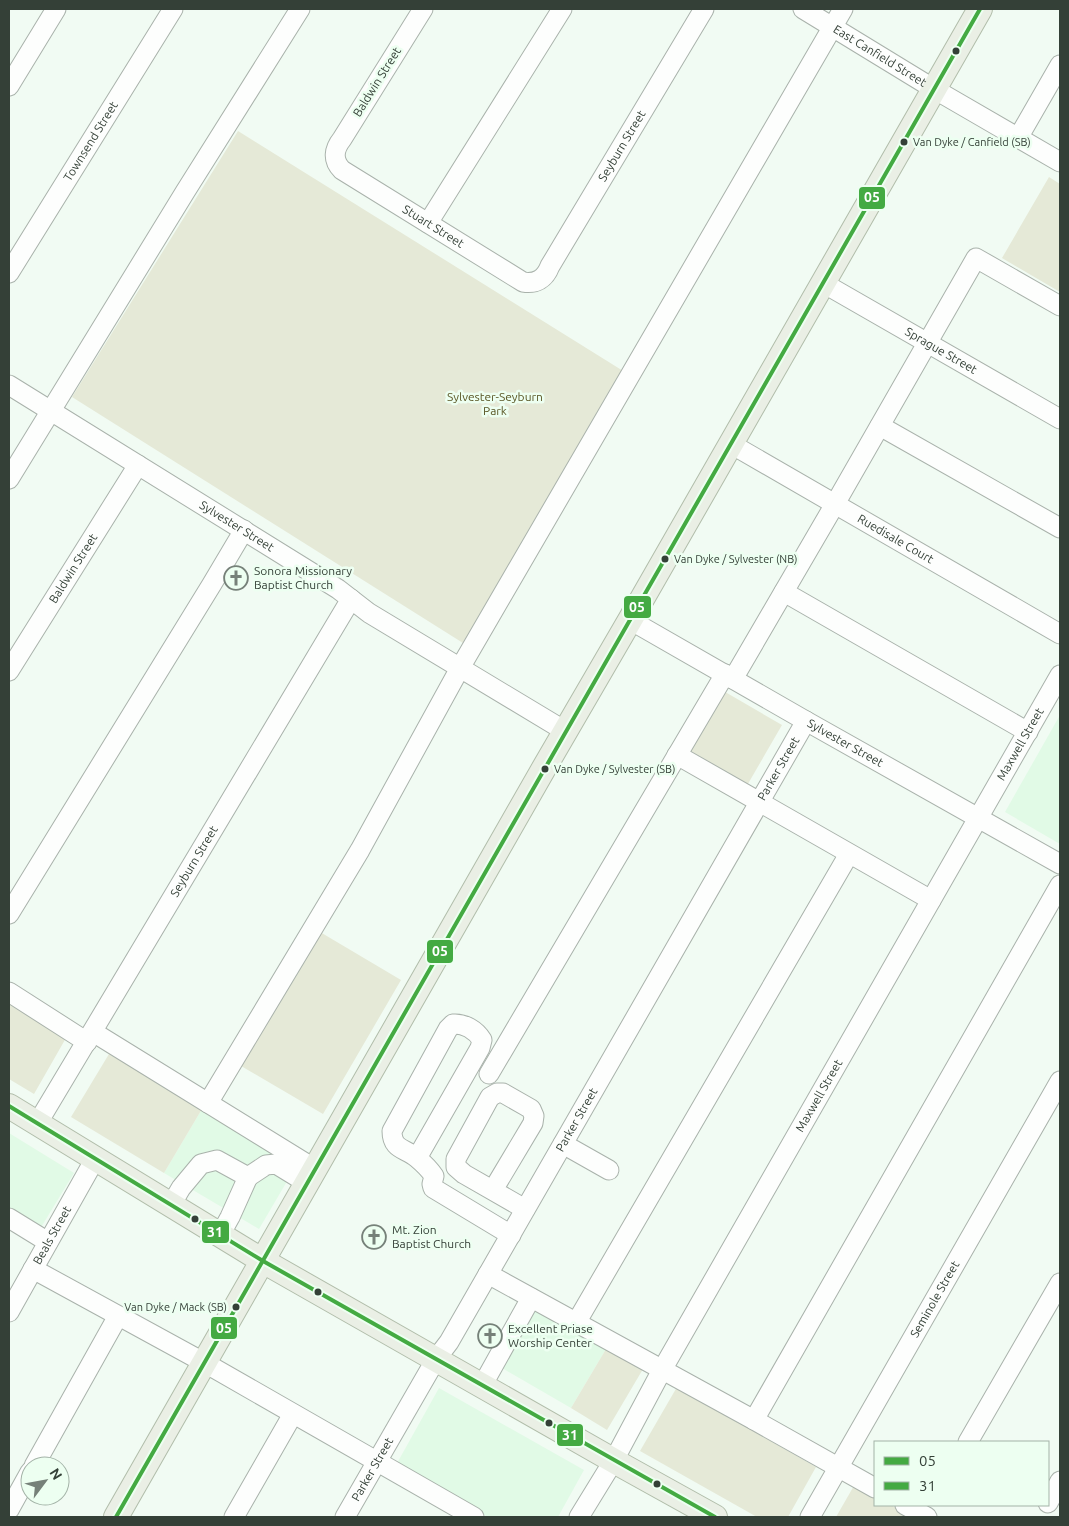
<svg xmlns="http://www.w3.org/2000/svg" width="1069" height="1526" viewBox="0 0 1069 1526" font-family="Ubuntu,sans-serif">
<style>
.built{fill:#e1fae6}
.green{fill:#e5e9d7}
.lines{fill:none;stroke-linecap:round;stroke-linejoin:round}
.minor-casing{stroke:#a9b2ab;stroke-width:21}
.major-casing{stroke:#b1bdaa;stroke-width:26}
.minor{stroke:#fdfefd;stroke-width:19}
.major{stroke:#eaefe5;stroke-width:24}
.bus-1-casing{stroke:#edfff1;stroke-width:8}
.bus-2-casing{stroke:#edfff1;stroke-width:8}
.bus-1{stroke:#44aa42;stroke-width:4}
.bus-2{stroke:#44aa42;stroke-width:4}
.bus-dot{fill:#344037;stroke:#edfff1;stroke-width:2}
.labels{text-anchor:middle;stroke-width:5;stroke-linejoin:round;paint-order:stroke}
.bus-label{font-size:11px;fill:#344037;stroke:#edfff1;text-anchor:start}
.street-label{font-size:12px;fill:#344037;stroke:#edfff1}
.park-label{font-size:12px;fill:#595624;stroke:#edfff1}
.poi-label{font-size:12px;fill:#344037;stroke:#edfff1;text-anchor:start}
.line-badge{stroke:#edfff1;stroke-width:2}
.badge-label{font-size:14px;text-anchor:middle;font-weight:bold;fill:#fff}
</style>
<rect width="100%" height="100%" fill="#f1fbf3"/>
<path class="built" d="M 1060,715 L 1060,844 L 1005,812 Z
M 202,1109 L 296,1166 L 259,1229 L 164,1173 Z
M 9,1133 L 74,1173 L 40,1229 L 9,1210 Z
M 537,1308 L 606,1349 L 571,1408 L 502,1368 Z
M 439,1388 L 584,1470 L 558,1517 L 488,1517 L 396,1465 Z"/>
<path class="green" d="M 238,131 L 628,374 L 463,643 L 72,397 Z
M 1049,177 L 1060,184 L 1060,292 L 1002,258 Z
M 720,689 L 782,725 L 745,789 L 683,753 Z
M 315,929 L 401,980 L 323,1114 L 236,1063 Z
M 9,1002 L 66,1038 L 34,1094 L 9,1079 Z
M 109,1054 L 202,1109 L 164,1173 L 71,1117 Z
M 606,1349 L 643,1369 L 607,1430 L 571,1408 Z
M 677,1387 L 816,1467 L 788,1517 L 757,1517 L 640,1451 Z
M 855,1484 L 875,1496 L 875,1505 L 891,1505 L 913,1517 L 836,1517 Z"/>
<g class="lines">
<g class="minor-casing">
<g id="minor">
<path id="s1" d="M 423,9 L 342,139 C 334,149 332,160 342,170 L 523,282 C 536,284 545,279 550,266 L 704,9"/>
<path id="s2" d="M 803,9 L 934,89 L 1060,162"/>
<path d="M 9,86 L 56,9"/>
<path d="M 1018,138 L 1060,65"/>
<path d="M 428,223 L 562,9"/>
<path id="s3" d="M 9,273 L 173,9"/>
<path id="s4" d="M 823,283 L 1060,419"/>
<path id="s5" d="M 9,385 L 338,589 L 369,613 L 565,731"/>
<path d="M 880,426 L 1060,528"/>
<path id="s6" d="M 731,444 L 1060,634"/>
<path d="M 9,479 L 185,192 L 300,9"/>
<path d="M 784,592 L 1028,732"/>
<path id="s7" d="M 630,620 L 806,721 L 1060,864"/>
<path id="s8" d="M 9,671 L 138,465"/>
<path d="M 733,679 L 835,504 L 976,258 L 1060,306"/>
<path d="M 677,755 L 931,900"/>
<path d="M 9,914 L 212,584 L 244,530"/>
<path d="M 9,992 L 87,1042"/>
<path d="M 93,1032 L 315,1169"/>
<path d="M 489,1074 L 725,674"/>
<path d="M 208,1103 L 360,850 L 460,668 L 843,9"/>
<path id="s9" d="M 37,1124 L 351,599"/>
<path d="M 563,1144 L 609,1170"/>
<path d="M 417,1158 L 480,1048 L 482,1040 C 476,1030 464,1023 453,1024 L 448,1029 L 392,1131 C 392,1150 405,1148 417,1158 C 423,1163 430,1170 434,1176 L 432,1184 L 433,1188 L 511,1235"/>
<path d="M 493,1190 L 533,1123 L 534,1116 L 531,1109 L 503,1093 L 497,1093 L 490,1097 L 456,1159 L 456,1167 L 464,1174 L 525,1209"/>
<path d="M 171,1205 L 181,1188 L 201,1164 L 217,1160 L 248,1177 L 266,1165 L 276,1164 L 307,1183"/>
<path d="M 9,1218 L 48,1242"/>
<path d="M 220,1235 L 230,1217 L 248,1177"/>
<path d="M 33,1269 L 205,1363 L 474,1517"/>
<path d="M 488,1274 L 754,1420 L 875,1488"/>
<path id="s10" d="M 9,1312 L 95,1159"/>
<path d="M 576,1323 L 849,854"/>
<path d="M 482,1386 L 531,1298"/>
<path d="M 754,1420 L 1060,885"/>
<path d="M 968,1442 L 1060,1283"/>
<path d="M 34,1466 L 118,1316"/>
<path d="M 1048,1503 L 1060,1481"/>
<path d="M 905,1505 L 927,1517"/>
<path d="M 9,1510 L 30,1472"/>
<path d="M 234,1517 L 293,1414"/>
<path id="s11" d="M 345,1517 L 436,1359 L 449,1342 L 806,721"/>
<path id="s12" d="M 579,1517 L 614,1460 L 662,1370 L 1060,675"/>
<path id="s13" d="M 810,1517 L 1060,1081"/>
</g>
</g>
<g class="major-casing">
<path id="major" d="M 9,1106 L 263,1261 L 623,1466 L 715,1517
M 116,1517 L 544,768 L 630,620 L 980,9"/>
</g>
<use href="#minor" class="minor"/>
<use href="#major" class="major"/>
<g class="bus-1-casing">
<path id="bus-1" d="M 116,1517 L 980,9"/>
</g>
<g class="bus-2-casing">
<path id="bus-2" d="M 9,1106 L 263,1261 L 715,1517"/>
</g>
<use href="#bus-1" class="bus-1"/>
<use href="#bus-2" class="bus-2"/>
</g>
<defs>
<g id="church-ring" transform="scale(1.25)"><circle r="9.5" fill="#edfff1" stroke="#768179" stroke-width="1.5"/><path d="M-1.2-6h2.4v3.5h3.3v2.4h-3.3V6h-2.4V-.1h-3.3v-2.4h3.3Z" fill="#768179"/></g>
</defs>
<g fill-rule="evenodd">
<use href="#church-ring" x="236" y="578"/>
<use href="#church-ring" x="374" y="1237"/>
<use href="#church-ring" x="490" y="1336"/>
</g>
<g class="bus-dot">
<circle cx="956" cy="51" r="4.5"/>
<circle cx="904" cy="142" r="4.5"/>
<circle cx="665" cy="559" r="4.5"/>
<circle cx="545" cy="769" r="4.5"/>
<circle cx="195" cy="1219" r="4.5"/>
<circle cx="318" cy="1292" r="4.5"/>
<circle cx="236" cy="1307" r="4.5"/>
<circle cx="549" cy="1423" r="4.5"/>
<circle cx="657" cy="1484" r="4.5"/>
</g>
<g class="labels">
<g class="bus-label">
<text x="913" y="146">Van Dyke / Canfield (SB)</text>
<text x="674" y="563">Van Dyke / Sylvester (NB)</text>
<text x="554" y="773">Van Dyke / Sylvester (SB)</text>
<text x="227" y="1311" text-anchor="end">Van Dyke / Mack (SB)</text>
</g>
<g class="street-label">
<text dy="4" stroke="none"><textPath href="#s2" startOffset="90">East Canfield Street</textPath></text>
<text transform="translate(377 82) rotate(-58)" y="4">Baldwin Street</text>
<text dy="4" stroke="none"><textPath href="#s3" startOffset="155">Townsend Street</textPath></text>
<text dy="4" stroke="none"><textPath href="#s1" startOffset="575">Seyburn Street</textPath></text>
<text dy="4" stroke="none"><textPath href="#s1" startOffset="295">Stuart Street</textPath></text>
<text dy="4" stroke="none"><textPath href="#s4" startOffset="136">Sprague Street</textPath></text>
<text dy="4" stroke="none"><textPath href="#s5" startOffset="268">Sylvester Street</textPath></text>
<text dy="4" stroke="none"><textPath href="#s6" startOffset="190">Ruedisale Court</textPath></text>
<text dy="4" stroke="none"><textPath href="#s8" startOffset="121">Baldwin Street</textPath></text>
<text dy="4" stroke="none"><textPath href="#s7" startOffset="248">Sylvester Street</textPath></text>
<text dy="4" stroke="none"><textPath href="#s12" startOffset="890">Maxwell Street</textPath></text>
<text dy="4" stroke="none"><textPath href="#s11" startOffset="865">Parker Street</textPath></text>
<text dy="4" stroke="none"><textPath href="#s9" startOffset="306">Seyburn Street</textPath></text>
<text dy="4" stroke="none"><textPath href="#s12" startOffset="485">Maxwell Street</textPath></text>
<text dy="4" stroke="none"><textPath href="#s11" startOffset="460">Parker Street</textPath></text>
<text dy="4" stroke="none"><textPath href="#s10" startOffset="88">Beals Street</textPath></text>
<text dy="4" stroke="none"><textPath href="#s13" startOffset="251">Seminole Street</textPath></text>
<text dy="4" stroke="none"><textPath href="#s11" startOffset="55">Parker Street</textPath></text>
</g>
<g class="park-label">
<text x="495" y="401">Sylvester-Seyburn<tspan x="495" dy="14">Park</tspan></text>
</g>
<g class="poi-label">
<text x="254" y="575">Sonora Missionary<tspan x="254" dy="14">Baptist Church</tspan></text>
<text x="392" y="1234">Mt. Zion<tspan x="392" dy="14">Baptist Church</tspan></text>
<text x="508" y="1333">Excellent Priase<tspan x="508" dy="14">Worship Center</tspan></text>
</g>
</g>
<g class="line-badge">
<rect x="858" y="186" width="28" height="24" rx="5" fill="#44aa42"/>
<rect x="623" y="595" width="29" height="24" rx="5" fill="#44aa42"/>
<rect x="426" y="939" width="28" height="25" rx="5" fill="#44aa42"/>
<rect x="201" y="1220" width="29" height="24" rx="5" fill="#44aa42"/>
<rect x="210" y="1316" width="28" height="24" rx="5" fill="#44aa42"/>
<rect x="556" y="1423" width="28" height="24" rx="5" fill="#44aa42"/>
</g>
<g class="badge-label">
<text x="872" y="202">05</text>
<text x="637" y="612">05</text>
<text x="440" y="956">05</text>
<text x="215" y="1237">31</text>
<text x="224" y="1333">05</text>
<text x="570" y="1440">31</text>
</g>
<rect width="1069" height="1526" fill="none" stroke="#344037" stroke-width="20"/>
<rect x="874" y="1441" width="175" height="65" fill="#edfff1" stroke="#a3b3a7"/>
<rect x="884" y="1457" width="25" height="8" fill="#44aa42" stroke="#a3b3a7"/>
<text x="919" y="1466" font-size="15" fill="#344037">05</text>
<rect x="884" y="1482" width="25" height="8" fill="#44aa42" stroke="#a3b3a7"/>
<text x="919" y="1491" font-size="15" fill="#344037">31</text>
<g transform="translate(45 1481) rotate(58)"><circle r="24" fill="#edfff1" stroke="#a3b3a7"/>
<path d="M0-4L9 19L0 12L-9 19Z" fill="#768179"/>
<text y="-8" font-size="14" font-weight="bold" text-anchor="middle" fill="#344037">N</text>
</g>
</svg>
